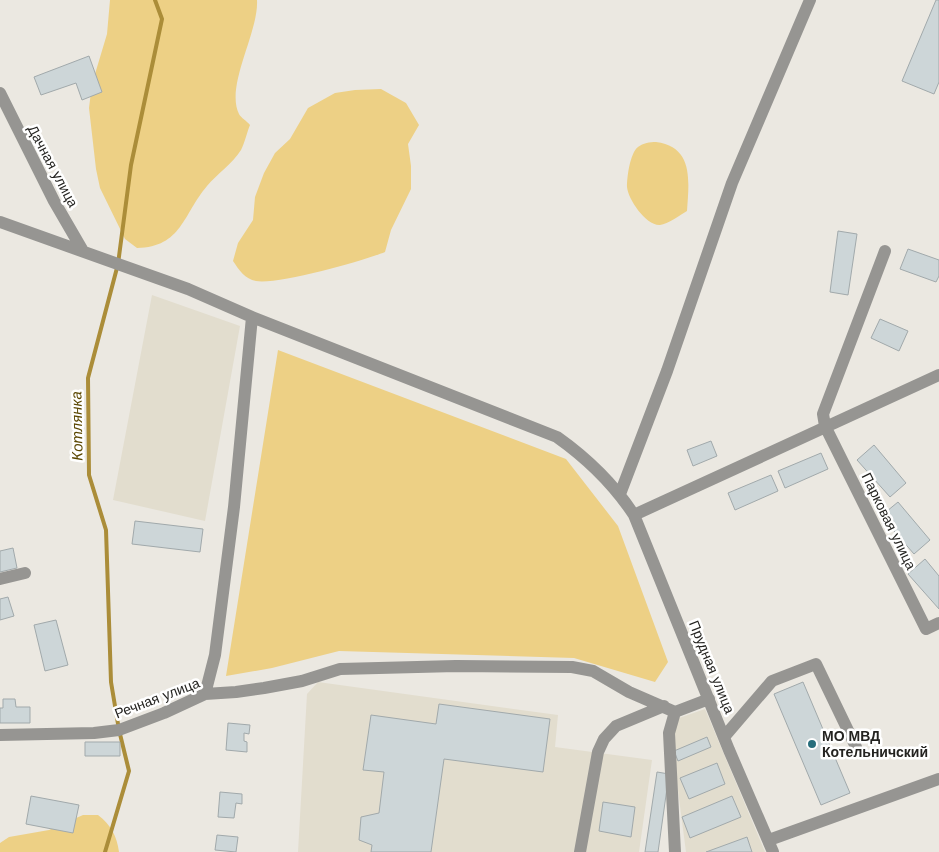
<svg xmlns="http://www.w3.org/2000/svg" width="939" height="852" viewBox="0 0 939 852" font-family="'Work Sans',sans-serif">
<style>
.built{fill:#e2ddce}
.green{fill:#edd085}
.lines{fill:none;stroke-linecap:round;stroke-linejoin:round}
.stream{stroke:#ab8d39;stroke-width:4}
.building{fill:#cdd6d8;stroke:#a1a9ab}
.minor{stroke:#969592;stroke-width:12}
.poi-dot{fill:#276e7c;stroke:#fff;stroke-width:2}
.labels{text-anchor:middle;stroke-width:5;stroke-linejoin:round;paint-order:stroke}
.street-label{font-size:14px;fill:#242320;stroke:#fff}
.poi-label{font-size:14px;font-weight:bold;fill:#242320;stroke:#fff;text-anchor:start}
.water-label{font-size:15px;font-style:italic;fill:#5a4600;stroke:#fff}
</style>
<rect width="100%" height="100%" fill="#ebe8e1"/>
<path class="built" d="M 152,295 L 240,326 L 205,521 L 113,500 Z
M 318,682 L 558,715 L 555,747 L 652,760 L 639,852 L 298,852 L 307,694 Z
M 705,709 L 765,852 L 686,852 L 671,737 L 679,718 Z"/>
<path class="green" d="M 110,0 L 257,0 C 259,32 225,86 239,114 C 241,118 247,121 250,125 C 247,132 245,142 241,150 C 233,163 217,174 207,186 C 183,214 182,247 137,248 L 125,239 L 100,188 L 96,169 L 89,108 L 92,84 L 107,34 Z
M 381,89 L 406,103 L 419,125 L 408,144 L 411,166 L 411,189 L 391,230 L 385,252 C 363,261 277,285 256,281 C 245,279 239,270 233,261 L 238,243 L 253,220 L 255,197 L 264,173 L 275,153 L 290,139 L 308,108 L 335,93 L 355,90 Z
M 656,142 C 694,147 689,181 687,211 C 680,215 668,224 660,225 C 646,226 628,199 627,187 C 627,177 630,153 638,147 C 643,143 650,142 656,142 Z
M 278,350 L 566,459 L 618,526 L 668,662 L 655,682 L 574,658 L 339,651 L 272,668 L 226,676 Z
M 83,815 L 98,815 C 111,825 117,836 119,852 L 0,852 L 0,843 L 9,837 L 49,830 Z"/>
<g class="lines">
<path class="stream" d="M 105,852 L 129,771 L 119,730 L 111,682 L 106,530 L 89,475 L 88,378 L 118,264 L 131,165 L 162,19 L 155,0"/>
</g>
<path class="building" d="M 936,0 L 939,0 L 939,82 L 934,94 L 902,81 Z
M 89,56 L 102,92 L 82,100 L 76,83 L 41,95 L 34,77 Z
M 838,231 L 857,234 L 848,295 L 830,292 Z
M 908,249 L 939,260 L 939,276 L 936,282 L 900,269 Z
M 880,319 L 908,331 L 899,351 L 871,338 Z
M 711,441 L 717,456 L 693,466 L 687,450 Z
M 874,445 L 906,483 L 890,497 L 857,460 Z
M 821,453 L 828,469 L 785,488 L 778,471 Z
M 771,475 L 778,491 L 735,510 L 728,493 Z
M 898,502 L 930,540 L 914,554 L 881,516 Z
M 135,521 L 203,529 L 200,552 L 132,544 Z
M 13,548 L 17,568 L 0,572 L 0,551 Z
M 925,559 L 939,576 L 939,609 L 908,574 Z
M 8,597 L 14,616 L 0,620 L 0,599 Z
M 56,620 L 68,665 L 45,671 L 34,625 Z
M 803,682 L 850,793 L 821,805 L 774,694 Z
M 3,699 L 15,699 L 16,707 L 30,707 L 30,723 L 0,723 L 0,708 L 3,708 Z
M 439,704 L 550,719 L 543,772 L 444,759 L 431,852 L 371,852 L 372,845 L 359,840 L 361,817 L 379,813 L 384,772 L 363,770 L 371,715 L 436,724 Z
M 228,723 L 250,725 L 249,734 L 244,733 L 244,741 L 247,742 L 247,752 L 226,750 Z
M 707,737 L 711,747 L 678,761 L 674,751 Z
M 85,742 L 120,742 L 120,756 L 85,756 Z
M 717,763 L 725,784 L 689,799 L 680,778 Z
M 657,772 L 669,774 L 658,852 L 645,852 Z
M 220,792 L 242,794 L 242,804 L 236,803 L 234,818 L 218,817 Z
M 31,796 L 79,805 L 73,833 L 26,824 Z
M 732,796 L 741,817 L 690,838 L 682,817 Z
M 603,802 L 635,807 L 631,837 L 599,831 Z
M 217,835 L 238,837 L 236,852 L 215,850 Z
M 747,837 L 752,852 L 706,852 Z"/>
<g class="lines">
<path class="minor" d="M 0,93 L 54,201 L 83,251
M 0,222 L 188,289 L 252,317 L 557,437 C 588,459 613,483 634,515 L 729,750 L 773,852
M 885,251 L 823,414 L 825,426 L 926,629 L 939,623
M 620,494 L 667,371 L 732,183 L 810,0
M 634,515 L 939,375
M 0,579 L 25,573
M 205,694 L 215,655 L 234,507 L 252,317
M 675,712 L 669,733 L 675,852
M 0,735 L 94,733 L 119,730 L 164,713 L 205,694 L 236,692 L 264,688 L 302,681 L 340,669 L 456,666 L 572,667 L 593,671 L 629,692 L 675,712 L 709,699
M 724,737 L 772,681 L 816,664 L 856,747
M 769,840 L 939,779
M 580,852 L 598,752 L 604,739 L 616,726 L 664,706"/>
</g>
<circle class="poi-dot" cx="812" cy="744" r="5"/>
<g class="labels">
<g class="street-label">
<text transform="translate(53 166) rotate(62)" y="5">Дачная улица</text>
<text transform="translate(889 521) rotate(64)" y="5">Парковая улица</text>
<text transform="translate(712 667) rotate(68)" y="5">Прудная улица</text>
<text transform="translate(157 698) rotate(-21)" y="5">Речная улица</text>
</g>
<g class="poi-label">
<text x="822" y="741">МО МВД<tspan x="822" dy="16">Котельничский</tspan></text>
</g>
<g class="water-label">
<text transform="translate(77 426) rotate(-91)" y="5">Котлянка</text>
</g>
</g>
</svg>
